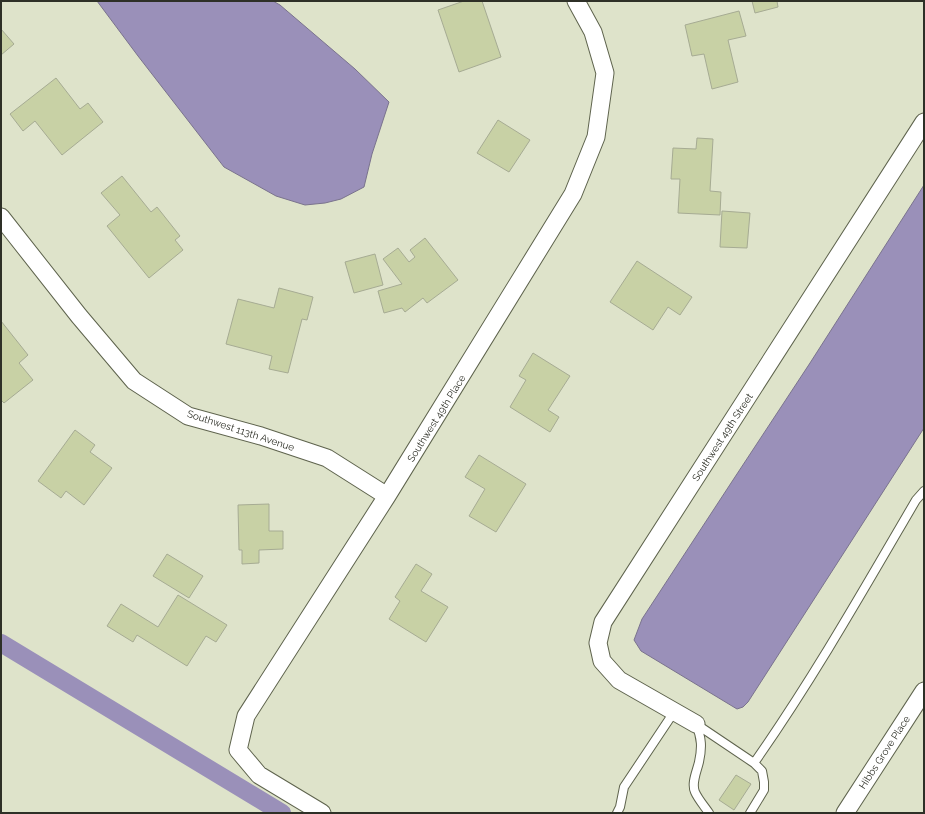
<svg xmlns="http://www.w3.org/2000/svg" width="925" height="814" viewBox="0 0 925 814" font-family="Raleway,sans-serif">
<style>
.water{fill:#9a90b9;stroke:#7a738d}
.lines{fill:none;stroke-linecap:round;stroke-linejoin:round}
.canal{stroke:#9a90b9;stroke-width:18}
.building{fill:#c8d1a5;stroke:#a6ab93}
.lane-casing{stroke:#5e634d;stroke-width:10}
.street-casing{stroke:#5e634d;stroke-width:19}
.lane{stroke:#fff;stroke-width:8}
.street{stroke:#fff;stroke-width:17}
.labels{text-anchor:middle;stroke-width:3.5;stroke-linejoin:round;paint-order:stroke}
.street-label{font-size:10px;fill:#2e3027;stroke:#fff}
</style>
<rect width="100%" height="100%" fill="#dee3ca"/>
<path class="water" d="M 97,1 L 273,1 L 280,5 L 355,69 L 389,102 L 372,154 L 364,187 L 341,199 L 325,203 L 305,205 L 276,196 L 224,167 L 138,56 Z
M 924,185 L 924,428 L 748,702 L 743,707 L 737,709 L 641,651 L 634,640 L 642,619 L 733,480 L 810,363 Z"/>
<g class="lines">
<path class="canal" d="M 1,643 L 282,813"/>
</g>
<path class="building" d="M 464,1 L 482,1 L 501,57 L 459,72 L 438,10 Z
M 752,1 L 777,1 L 778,7 L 755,13 Z
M 739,11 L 746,36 L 728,40 L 738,82 L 712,89 L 704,54 L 692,56 L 685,25 Z
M 1,29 L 14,44 L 1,55 Z
M 56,78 L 80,109 L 88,103 L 103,122 L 62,155 L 35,121 L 23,131 L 10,114 Z
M 498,120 L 530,140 L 509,172 L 477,153 Z
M 697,138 L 713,139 L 710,191 L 721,192 L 720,215 L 678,213 L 680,179 L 671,179 L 673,148 L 696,149 Z
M 122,176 L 151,212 L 157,207 L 180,236 L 175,240 L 183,250 L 149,278 L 107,226 L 120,215 L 101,193 Z
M 722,211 L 750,213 L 747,248 L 720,247 Z
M 425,238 L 458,280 L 427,303 L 423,298 L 405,312 L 402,308 L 384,313 L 378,291 L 402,284 L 383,259 L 398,248 L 409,262 L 415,257 L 410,250 Z
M 375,254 L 383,285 L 354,293 L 345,262 Z
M 637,261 L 692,297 L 680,315 L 668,307 L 653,330 L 610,302 Z
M 279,288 L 313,297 L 307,320 L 302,319 L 288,373 L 269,369 L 272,356 L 226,344 L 238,299 L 274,308 Z
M 1,321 L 28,355 L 19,363 L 33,380 L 4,403 L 1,400 Z
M 533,353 L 570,376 L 548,410 L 559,417 L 550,432 L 510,407 L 526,380 L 519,376 Z
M 75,430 L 95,445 L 90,452 L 112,468 L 84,505 L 66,491 L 61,498 L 38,481 Z
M 479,455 L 526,484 L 496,532 L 469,516 L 485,489 L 465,477 Z
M 269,504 L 269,531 L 283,531 L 283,549 L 259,550 L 259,563 L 242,564 L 242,550 L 239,550 L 238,505 Z
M 167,554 L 203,576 L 189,598 L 153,576 Z
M 416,564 L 432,574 L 421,591 L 448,607 L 426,642 L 389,619 L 400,601 L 395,597 Z
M 178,595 L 227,625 L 216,642 L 206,636 L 187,666 L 137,635 L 133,642 L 107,626 L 121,604 L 158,627 Z
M 736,775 L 751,784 L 734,810 L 719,800 Z"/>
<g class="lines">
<g class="lane-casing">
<path id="lane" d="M 696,724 L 754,763 L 762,771 L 764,782 L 764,790 L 750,813
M 696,725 C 702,738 702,748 699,762 C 697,771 691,783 695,792 C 698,799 705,807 709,813
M 754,763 C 813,679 864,589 916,500 L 924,491
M 617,813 L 620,807 L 624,787 L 674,712"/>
</g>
<g class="street-casing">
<path id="street" d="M 1,217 L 79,316 L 134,381 L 188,416 L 261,436 L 327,458 L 387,496
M 696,724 L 619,680 L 602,661 L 598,643 L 603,622 L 924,122
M 322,813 L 259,775 L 238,750 L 246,716 L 387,496 L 573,194 L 596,137 L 605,73 L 593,32 L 576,1
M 845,813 L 924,691"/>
</g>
<use href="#lane" class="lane"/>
<use href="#street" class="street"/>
</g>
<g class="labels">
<g class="street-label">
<text transform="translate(436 418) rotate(-58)" y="4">Southwest 49th Place</text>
<text transform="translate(241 430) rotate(18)" y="4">Southwest 113th Avenue</text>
<text transform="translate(722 437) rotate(-57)" y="4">Southwest 49th Street</text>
<text transform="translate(884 752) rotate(-57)" y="4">Hibbs Grove Place</text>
</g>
</g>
<rect width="925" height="814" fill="none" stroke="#2e3027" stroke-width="4"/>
</svg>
